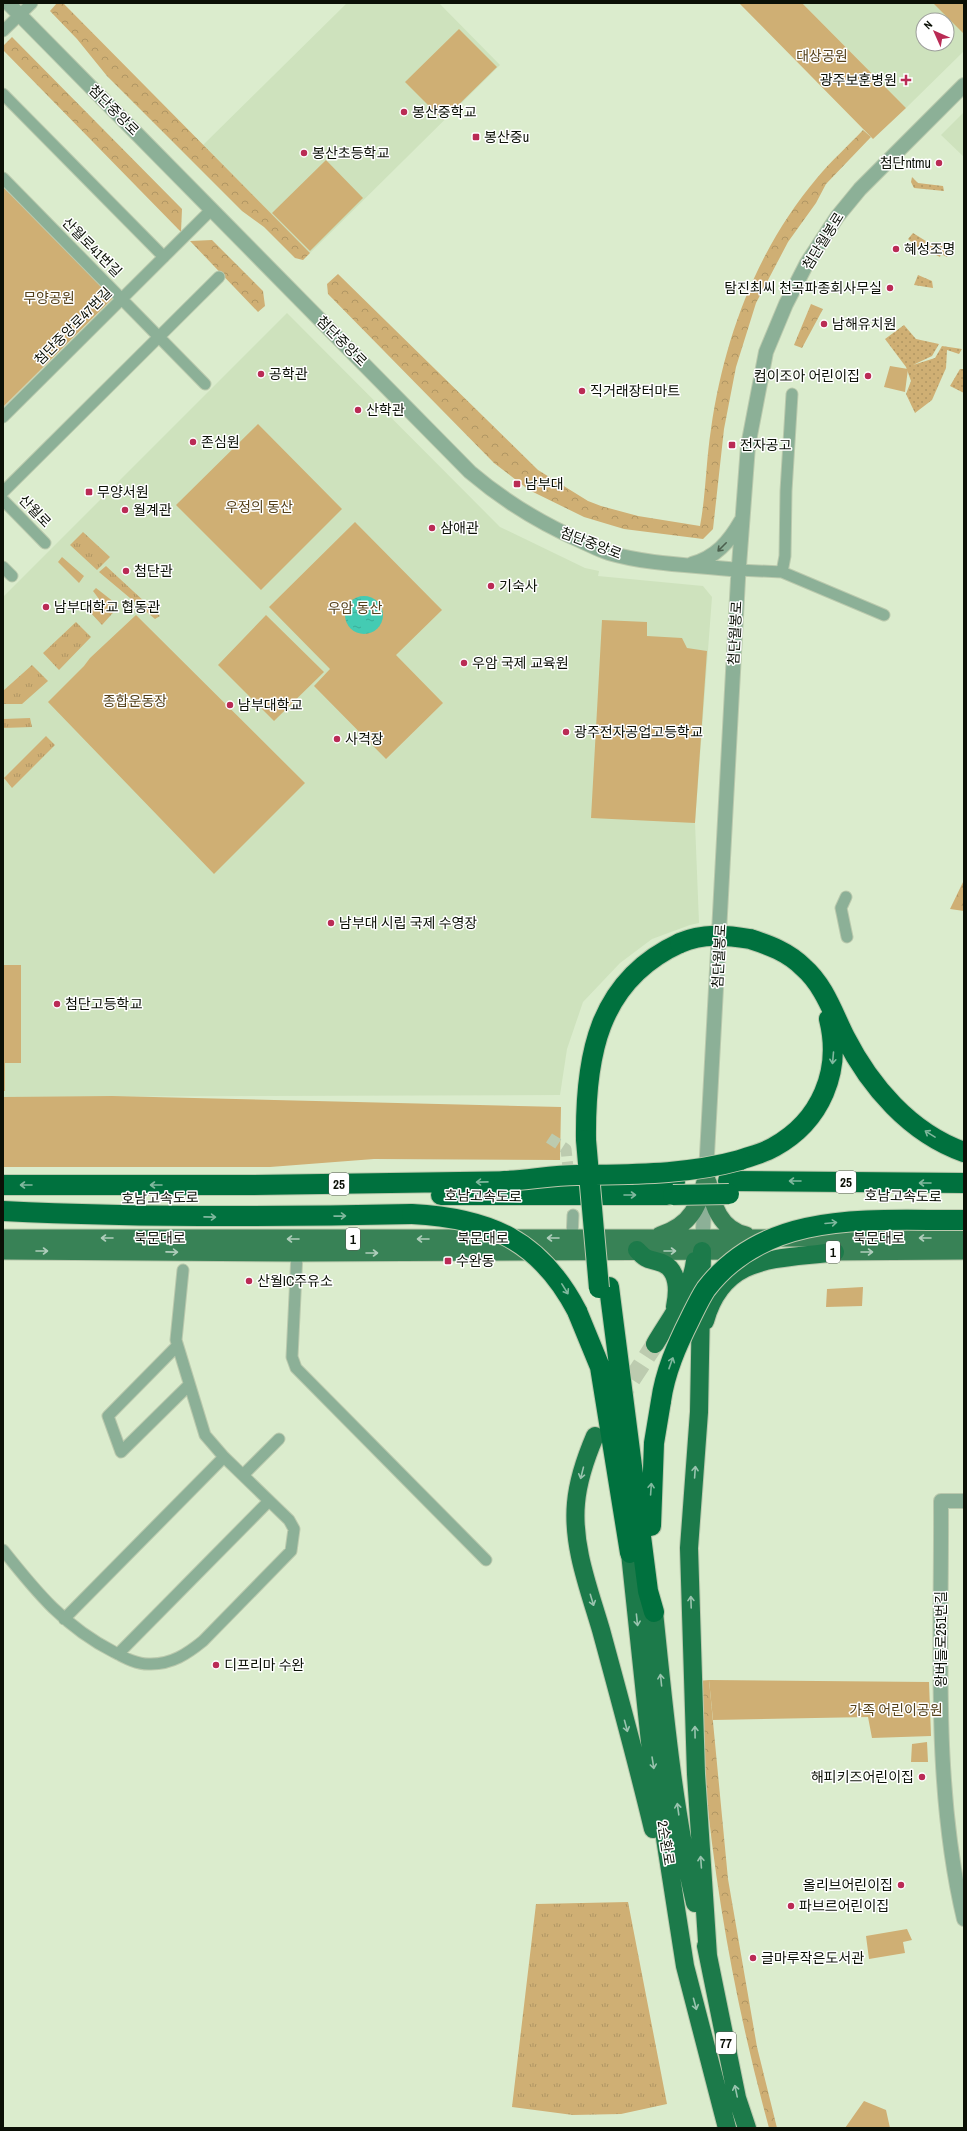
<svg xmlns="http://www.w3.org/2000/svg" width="967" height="2131" viewBox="0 0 967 2131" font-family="'Archivo Narrow','Noto Sans KR',sans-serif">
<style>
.built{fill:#cee2bd;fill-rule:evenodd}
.grass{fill:url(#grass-tufts)}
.forest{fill:url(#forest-crowns)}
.park{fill:#cfaf74}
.garden{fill:url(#garden-dots)}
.water{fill:url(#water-ripples)}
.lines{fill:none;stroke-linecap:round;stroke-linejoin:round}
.minor-tunnel{stroke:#bccbaf;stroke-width:11;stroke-dasharray:11 5.5;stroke-linecap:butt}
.trunk-tunnel{stroke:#bccbaf;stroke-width:18;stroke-dasharray:18 9;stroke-linecap:butt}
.minor-casing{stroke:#bac9ad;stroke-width:13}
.tertiary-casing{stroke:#bac9ad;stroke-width:16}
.primary-casing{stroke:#bac9ad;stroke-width:19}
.trunk-casing{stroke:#bac9ad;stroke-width:20}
.motorway-casing{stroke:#bac9ad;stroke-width:22}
.minor{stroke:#8cb097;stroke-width:11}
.tertiary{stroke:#8cb097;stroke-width:14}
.primary{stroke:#388256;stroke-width:17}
.trunk{stroke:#1c7a4a;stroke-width:18}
.motorway{stroke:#00713e;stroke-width:20}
.motorway-bridge-casing{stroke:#bac9ad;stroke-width:22;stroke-linecap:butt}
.motorway-bridge{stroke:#00713e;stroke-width:20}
.oneway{stroke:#4c604e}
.oneway2{stroke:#80b89e}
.oneway3{stroke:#afcdbb}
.oneway4{stroke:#99c3ae}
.poi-dot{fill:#ba2b55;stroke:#fff;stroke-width:1.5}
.labels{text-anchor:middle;stroke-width:3;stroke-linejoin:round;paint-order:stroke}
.shield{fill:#fff;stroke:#545851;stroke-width:1}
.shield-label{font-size:13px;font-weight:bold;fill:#0b1006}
.park-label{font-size:14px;fill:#54401a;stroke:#fff}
.poi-label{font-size:14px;fill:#0b1006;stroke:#fff;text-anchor:start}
.street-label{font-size:14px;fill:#0b1006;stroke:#fff}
</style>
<defs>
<pattern id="grass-tufts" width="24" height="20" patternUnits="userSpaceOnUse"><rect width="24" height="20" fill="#cfaf74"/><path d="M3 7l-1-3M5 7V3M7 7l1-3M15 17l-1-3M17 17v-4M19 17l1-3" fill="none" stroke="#b09663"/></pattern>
<pattern id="forest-crowns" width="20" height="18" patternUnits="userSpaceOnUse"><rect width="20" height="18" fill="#cfaf74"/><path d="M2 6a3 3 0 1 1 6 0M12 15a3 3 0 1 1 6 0" fill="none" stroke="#b09663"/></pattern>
<pattern id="garden-dots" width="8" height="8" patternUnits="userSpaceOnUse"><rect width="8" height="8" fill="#cfaf74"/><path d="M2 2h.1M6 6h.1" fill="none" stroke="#b09663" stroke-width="1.8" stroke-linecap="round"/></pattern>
<pattern id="water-ripples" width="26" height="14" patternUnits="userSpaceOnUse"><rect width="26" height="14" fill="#44cbb3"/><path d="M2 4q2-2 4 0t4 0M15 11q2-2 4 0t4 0" fill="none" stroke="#3aad98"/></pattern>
</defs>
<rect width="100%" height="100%" fill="#dbeccd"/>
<path class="built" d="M 347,3 L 439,3 L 500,65 L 310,253 L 203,145 Z
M 802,3 L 964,3 L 964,51 L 906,108 ZM 923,20 L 947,20 L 947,44 L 923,44 Z
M 964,112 L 964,157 L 941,135 Z
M 287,313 L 500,527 L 585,568 L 599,571 L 598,576 L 703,586 L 712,597 L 695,823 L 699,923 L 690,925 L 652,939 L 620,963 L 583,1002 L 567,1049 L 560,1095 L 3,1097 L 3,597 Z"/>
<path class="grass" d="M 83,532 L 110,557 L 97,570 L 70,545 Z
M 62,557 L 84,576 L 79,583 L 58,562 Z
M 106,566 L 160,616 L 155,619 L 99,572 Z
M 96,588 L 119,606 L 102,625 L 89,611 L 99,599 L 93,591 Z
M 76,622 L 91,637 L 59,670 L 43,653 Z
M 32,665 L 48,681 L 22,704 L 3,704 L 3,691 Z
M 30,718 L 32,727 L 3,728 L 3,719 Z
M 46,736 L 55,745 L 12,788 L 4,778 Z
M 628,1902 L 667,2104 L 621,2114 L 573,2115 L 512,2107 L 536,1904 Z"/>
<path class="forest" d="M 57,3 L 63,3 L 310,253 L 303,260 L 295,258 L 264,227 L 242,211 L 107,76 L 77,39 L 50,11 Z
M 12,37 L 182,209 L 181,232 L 3,50 L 3,46 Z
M 863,130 L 871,137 L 826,184 L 816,203 L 788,242 L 756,303 L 736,367 L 724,429 L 713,529 L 703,539 L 624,529 L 584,517 L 529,490 L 494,463 L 328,294 L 327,284 L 338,274 L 538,470 L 588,501 L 601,506 L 638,516 L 700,526 C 706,494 706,461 711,429 C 724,338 757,249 817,178 C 831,161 848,146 863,130 Z
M 212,240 L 263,291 L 265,306 L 258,312 L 190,241 Z
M 811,304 L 823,309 L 802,348 L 794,345 Z
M 964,880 L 964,911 L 950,909 Z
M 709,1680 L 728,1879 L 757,2047 L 777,2128 L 769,2128 C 729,1982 705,1833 698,1681 Z"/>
<path class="park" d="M 739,3 L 802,3 L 906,108 L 873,139 Z
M 933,3 L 964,3 L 964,34 Z
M 459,29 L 497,67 L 443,120 L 405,82 Z
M 326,160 L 363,198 L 310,251 L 272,213 Z
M 3,187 L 113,298 L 3,407 Z
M 890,366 L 908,369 L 905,392 L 884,387 Z
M 258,424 L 342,509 L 261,590 L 176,505 Z
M 355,522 L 442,610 L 396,655 L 443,703 L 386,759 L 314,686 L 330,669 L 269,607 Z
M 136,615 L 305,783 L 214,874 L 48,702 L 84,666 L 90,658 Z
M 266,615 L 324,672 L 274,721 L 218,665 Z
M 602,620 L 647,622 L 647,636 L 682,638 L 687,648 L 707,651 L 695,823 L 591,818 Z
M 3,965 L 21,965 L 21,1063 L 5,1063 L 5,1091 L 3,1091 Z
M 112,1096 L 561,1107 L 560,1160 L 374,1159 L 270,1167 L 3,1167 L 3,1097 Z
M 863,1287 L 862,1306 L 826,1307 L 827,1289 Z
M 709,1680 L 929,1682 L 931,1736 L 872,1738 L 868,1717 L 713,1720 Z
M 927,1742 L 928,1762 L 911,1762 L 912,1744 Z
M 907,1929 L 912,1940 L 903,1942 L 905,1953 L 869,1959 L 866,1936 Z
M 864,2101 L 886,2110 L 890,2128 L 845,2128 Z"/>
<path class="garden" d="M 912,177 L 918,183 L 943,186 L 944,191 L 914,188 L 911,182 Z
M 913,233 L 929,243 L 942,242 L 949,247 L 950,252 L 947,257 L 941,254 L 940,257 L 934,254 L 924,256 L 922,251 L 908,239 Z
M 918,275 L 932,281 L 933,288 L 914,285 Z
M 904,325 L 916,339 L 939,344 L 932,356 L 913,365 L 935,358 L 942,346 L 962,349 L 959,354 L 947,350 L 946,368 L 932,400 L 915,413 L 906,394 L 911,381 L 906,367 L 885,339 Z
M 960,369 L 964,369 L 964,393 L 950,386 Z"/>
<path class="water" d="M345 615a19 19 0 1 1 38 0a19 19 0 1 1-38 0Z"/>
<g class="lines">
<path class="minor-tunnel" d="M 549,1138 L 566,1149 L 573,1215"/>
<path class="trunk-tunnel" d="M 617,1402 L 655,1344"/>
<g class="minor-casing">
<path id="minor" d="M 3,31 L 32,3
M 3,94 L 164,257
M 3,178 L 205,384
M 3,417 L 212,209
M 3,492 L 219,277
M 3,500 L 45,543
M 3,567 L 12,576
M 738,570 L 782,572 L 884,615
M 782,572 L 785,556 L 786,491 L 792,394
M 846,897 L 841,908 L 847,937
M 572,1238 L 573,1215
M 297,1253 L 292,1357 L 296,1368 L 486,1560
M 177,1346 L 108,1416 L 121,1452 L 189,1385
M 243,1475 L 279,1439
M 3,1550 C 37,1593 65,1627 114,1652 C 125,1658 138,1665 151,1664 C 172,1664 187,1654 203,1641 L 291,1551 L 294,1529 L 289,1520 L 224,1457 L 205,1435 L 176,1340 L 183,1270
M 64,1619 L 224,1457
M 118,1654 L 269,1501"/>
</g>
<g class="tertiary-casing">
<path id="tertiary" d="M 8,3 L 470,472 C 504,501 540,523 581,541 C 590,545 599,550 609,553 C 650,565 696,565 738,570
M 692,564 C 716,557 729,542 741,521
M 702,1248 L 738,579 L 748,446 L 766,352 L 786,304 L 807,263 L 837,217 L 860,189 L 964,85
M 964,1501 L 941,1501 C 942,1638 932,1785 964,1919"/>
</g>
<g class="primary-casing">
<path id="primary" d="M 708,1182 C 713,1206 720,1229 746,1235
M 660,1235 C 692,1225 699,1205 707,1175
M 3,1238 L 964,1238
M 3,1251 L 297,1253 L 753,1251
M 821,1252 L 964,1251"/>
</g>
<g class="trunk-casing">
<path id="trunk" d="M 637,1250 C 648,1262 649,1258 662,1263 C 679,1270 678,1292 675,1307
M 702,1251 L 699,1412 L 689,1548 L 696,1774 L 708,1956
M 705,1321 C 724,1253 778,1260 835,1252
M 655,1344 C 671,1317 691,1292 695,1261
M 595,1436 C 586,1457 578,1480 576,1503 C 572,1546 589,1589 601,1630 C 619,1696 637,1762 653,1829
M 630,1553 L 650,1742 L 685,1966 L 727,2128
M 654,1612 C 664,1709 673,1808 695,1903
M 706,1946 L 737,2098 L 747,2128"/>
</g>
<g class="motorway-casing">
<path id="motorway" d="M 750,939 C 769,945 788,952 803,967 C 824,985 833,1013 845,1037 C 870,1086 910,1133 964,1152
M 586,1140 C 585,1058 597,981 680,943
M 740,1160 C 751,1156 764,1153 774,1147 C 821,1121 842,1071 829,1019
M 728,1181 L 964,1183
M 643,1182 L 675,1182
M 3,1185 L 248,1185 L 521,1181
M 441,1195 L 667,1195
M 3,1211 C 139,1218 275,1217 412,1214
M 609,1287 L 648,1591 L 654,1612
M 577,1311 L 600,1367 L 630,1553
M 651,1526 L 654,1443 L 661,1401"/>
</g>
<use href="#minor" class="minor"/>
<use href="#tertiary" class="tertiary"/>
<use href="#primary" class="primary"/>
<use href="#trunk" class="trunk"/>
<use href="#motorway" class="motorway"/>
<g class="motorway-bridge-casing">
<path id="motorway-bridge" d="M 680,943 C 703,933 726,935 750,939
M 586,1140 L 599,1288
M 504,1181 C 528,1180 553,1175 577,1175 C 632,1174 686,1175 740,1160
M 673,1195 L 729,1194
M 412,1214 C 489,1218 540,1240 577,1311
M 661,1401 C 665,1372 677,1345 690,1319 C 695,1309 700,1298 706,1289 C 768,1208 873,1221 964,1220"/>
</g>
<use href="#motorway-bridge" class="motorway-bridge"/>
</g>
<defs><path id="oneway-shaft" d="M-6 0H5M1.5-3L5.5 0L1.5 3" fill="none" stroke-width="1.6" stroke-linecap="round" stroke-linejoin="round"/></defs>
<use class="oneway" href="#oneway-shaft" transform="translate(722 547) rotate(135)"/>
<g class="oneway2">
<use href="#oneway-shaft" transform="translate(833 1058) rotate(95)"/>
<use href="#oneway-shaft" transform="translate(930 1134) rotate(-148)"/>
<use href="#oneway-shaft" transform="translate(795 1181) rotate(-180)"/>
<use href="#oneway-shaft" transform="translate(482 1182) rotate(179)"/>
<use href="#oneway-shaft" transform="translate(925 1183) rotate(-180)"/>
<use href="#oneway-shaft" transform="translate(26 1185) rotate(180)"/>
<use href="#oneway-shaft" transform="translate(156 1185) rotate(180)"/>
<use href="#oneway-shaft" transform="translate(630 1195)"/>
<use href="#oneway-shaft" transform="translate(340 1216) rotate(-1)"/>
<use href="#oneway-shaft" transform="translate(210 1217) rotate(1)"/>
<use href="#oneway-shaft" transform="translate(831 1223) rotate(-5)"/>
<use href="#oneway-shaft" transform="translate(565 1289) rotate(58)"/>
<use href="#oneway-shaft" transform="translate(671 1363) rotate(-70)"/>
<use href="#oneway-shaft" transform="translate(651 1489) rotate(-86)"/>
</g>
<g class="oneway3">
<use href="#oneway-shaft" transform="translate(107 1238) rotate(-180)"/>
<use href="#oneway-shaft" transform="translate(553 1238) rotate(180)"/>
<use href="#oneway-shaft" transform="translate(925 1238) rotate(-180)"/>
<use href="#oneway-shaft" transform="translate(293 1239) rotate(-180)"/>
<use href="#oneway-shaft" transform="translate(423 1239) rotate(180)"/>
<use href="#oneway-shaft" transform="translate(42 1251)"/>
<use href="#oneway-shaft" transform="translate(670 1251)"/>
<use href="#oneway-shaft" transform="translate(172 1252) rotate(1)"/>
<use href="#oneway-shaft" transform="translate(867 1252)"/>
<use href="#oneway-shaft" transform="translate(372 1253)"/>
</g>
<g class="oneway4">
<use href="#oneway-shaft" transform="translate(695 1472) rotate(-86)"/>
<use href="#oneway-shaft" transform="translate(582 1473) rotate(104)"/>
<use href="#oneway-shaft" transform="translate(592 1600) rotate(73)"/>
<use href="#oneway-shaft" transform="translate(691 1602) rotate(-92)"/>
<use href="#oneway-shaft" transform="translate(637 1620) rotate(84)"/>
<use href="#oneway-shaft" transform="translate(661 1680) rotate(-96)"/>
<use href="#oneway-shaft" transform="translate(626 1726) rotate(75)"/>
<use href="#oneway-shaft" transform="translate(695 1732) rotate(-91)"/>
<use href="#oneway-shaft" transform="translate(653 1763) rotate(81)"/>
<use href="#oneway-shaft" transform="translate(678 1809) rotate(-98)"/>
<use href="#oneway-shaft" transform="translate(701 1862) rotate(-94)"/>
<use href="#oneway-shaft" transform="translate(695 2004) rotate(75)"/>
<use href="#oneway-shaft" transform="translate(736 2091) rotate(-102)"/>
</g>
<g class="poi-dot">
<path d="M904 74h4v4h4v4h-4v4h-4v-4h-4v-4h4z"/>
<circle cx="404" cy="112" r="4"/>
<rect x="472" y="133" width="8" height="8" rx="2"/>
<circle cx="304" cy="153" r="4"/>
<circle cx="939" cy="163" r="4"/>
<circle cx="896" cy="249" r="4"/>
<circle cx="890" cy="288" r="4"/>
<circle cx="824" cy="324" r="4"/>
<circle cx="261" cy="374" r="4"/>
<circle cx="868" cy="376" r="4"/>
<circle cx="582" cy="391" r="4"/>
<circle cx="358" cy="410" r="4"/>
<circle cx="193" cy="442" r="4"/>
<rect x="728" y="441" width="8" height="8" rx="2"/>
<rect x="513" y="480" width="8" height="8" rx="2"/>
<rect x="85" y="488" width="8" height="8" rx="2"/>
<circle cx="125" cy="510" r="4"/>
<circle cx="432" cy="528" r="4"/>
<circle cx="126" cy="571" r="4"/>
<circle cx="491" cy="586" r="4"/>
<circle cx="46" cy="607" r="4"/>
<circle cx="464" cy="663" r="4"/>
<circle cx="230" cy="705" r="4"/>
<circle cx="566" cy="732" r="4"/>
<circle cx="337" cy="739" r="4"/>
<circle cx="331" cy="923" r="4"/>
<circle cx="57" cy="1004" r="4"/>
<rect x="444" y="1257" width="8" height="8" rx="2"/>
<circle cx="249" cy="1281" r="4"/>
<circle cx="216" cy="1665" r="4"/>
<circle cx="922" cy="1777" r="4"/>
<circle cx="901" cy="1885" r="4"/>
<circle cx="791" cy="1906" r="4"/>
<circle cx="753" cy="1958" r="4"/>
</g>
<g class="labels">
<g class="shield">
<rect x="836" y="1171" width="20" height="22" rx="3"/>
<rect x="329" y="1173" width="20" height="22" rx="3"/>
<rect x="346" y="1228" width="14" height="22" rx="3"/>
<rect x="826" y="1241" width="14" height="22" rx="3"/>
<rect x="716" y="2032" width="20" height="22" rx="3"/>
</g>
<g class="shield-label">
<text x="846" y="1187">25</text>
<text x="339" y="1189">25</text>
<text x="353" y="1244">1</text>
<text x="833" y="1257">1</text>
<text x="726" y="2048">77</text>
</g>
<g class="park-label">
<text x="822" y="61">대상공원</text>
<text x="49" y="303">무양공원</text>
<text x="259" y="512">우정의 동산</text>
<text x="355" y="613">우암 동산</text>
<text x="135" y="706">종합운동장</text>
<text x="896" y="1715">가족 어린이공원</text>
</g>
<g class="poi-label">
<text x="897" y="85" text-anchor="end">광주보훈병원</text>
<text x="412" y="117">봉산중학교</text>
<text x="484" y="142">봉산중u</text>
<text x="312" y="158">봉산초등학교</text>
<text x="931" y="168" text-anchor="end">첨단ntmu</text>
<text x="904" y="254">혜성조명</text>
<text x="882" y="293" text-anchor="end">탐진최씨 천곡파종회사무실</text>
<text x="832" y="329">남해유치원</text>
<text x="269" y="379">공학관</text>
<text x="860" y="381" text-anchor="end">컴이조아 어린이집</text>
<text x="590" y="396">직거래장터마트</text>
<text x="366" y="415">산학관</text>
<text x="201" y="447">존심원</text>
<text x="740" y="450">전자공고</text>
<text x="525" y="489">남부대</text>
<text x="97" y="497">무양서원</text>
<text x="133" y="515">월계관</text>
<text x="440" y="533">삼애관</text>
<text x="134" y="576">첨단관</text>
<text x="499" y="591">기숙사</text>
<text x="54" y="612">남부대학교 협동관</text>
<text x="472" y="668">우암 국제 교육원</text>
<text x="238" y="710">남부대학교</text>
<text x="574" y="737">광주전자공업고등학교</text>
<text x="345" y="744">사격장</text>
<text x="339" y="928">남부대 시립 국제 수영장</text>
<text x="65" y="1009">첨단고등학교</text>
<text x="456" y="1266">수완동</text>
<text x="257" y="1286">산월IC주유소</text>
<text x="224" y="1670">디프리마 수완</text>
<text x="914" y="1782" text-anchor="end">해피키즈어린이집</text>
<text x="893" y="1890" text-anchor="end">올리브어린이집</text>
<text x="799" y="1911">파브르어린이집</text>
<text x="761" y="1963">글마루작은도서관</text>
</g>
<g class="street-label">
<text transform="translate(114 110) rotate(45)" y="5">첨단중앙로</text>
<text transform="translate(823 241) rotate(-58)" y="5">첨단월봉로</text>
<text transform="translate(92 247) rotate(45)" y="5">산월로41번길</text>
<text transform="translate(73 326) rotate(-45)" y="5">첨단중앙로47번길</text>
<text transform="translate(342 341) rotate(45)" y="5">첨단중앙로</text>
<text transform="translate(35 511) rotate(46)" y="5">산월로</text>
<text transform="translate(591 543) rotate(21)" y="5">첨단중앙로</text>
<text transform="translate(735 633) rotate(-87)" y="5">첨단월봉로</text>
<text transform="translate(719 956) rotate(-87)" y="5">첨단월봉로</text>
<text transform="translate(483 1196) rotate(1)" y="5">호남고속도로</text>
<text transform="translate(903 1196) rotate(1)" y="5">호남고속도로</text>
<text transform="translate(160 1198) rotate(-1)" y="5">호남고속도로</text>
<text x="160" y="1243">북문대로</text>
<text x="483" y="1243">북문대로</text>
<text x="879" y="1243">북문대로</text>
<text transform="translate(941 1639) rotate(-90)" y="5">왕버들로251번길</text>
<text transform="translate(666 1843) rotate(81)" y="5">2순환로</text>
</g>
</g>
<rect width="967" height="2131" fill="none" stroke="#0b1006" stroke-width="8"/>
<g transform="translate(935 32) rotate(315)"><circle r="19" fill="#ffffff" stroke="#9d9f9b"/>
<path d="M0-3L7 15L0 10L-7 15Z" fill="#ba2b55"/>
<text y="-6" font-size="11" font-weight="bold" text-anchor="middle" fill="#0b1006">N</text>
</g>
</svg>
